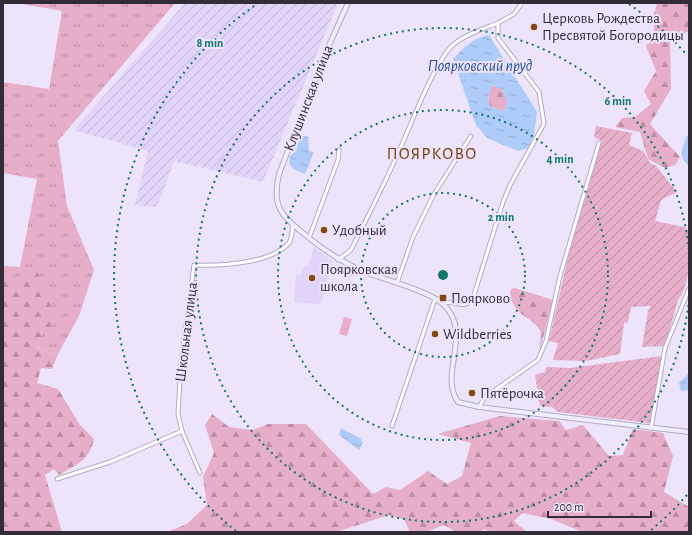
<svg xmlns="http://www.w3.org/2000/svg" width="692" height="535" viewBox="0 0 692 535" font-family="'Alegreya Sans',sans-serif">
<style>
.built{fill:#e2d3f8}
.industrial{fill:url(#industrial-furrows)}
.grass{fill:url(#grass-tufts)}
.forest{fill:url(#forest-firs)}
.garden{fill:url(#garden-furrows)}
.pitch{fill:#e6aec8}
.water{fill:url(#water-ripples);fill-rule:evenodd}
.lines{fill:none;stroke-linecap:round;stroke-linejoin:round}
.river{stroke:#aecbf9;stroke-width:6}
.minor-casing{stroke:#b4a8c5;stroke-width:5}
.secondary-casing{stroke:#b4a8c5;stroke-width:6}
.minor{stroke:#fff;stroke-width:3}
.secondary{stroke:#eeeefd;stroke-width:4}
.ring{fill:none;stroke:#0f766e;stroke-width:2;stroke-dasharray:2 4}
.poi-dot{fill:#87480d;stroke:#ede3fb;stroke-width:1.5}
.labels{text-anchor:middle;stroke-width:4;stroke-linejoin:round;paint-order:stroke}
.poi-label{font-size:15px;fill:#312c37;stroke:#ede3fb;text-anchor:start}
.street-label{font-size:15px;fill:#312c37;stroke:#ede3fb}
.water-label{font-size:16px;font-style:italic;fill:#285194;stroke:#ede3fb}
.quarter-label{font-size:17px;letter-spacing:1px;fill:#763d05;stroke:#ede3fb}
.centre{fill:#0f766e;stroke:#ede3fb;stroke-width:2}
.ring-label{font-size:12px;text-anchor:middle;font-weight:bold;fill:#0f766e;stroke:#ede3fb;stroke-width:4;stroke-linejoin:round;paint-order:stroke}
</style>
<defs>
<pattern id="industrial-furrows" width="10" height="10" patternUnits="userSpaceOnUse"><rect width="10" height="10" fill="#e2d3f8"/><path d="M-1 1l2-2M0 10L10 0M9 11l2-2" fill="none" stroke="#c2b5d5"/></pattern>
<pattern id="grass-tufts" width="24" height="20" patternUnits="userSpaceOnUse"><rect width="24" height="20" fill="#e6aec8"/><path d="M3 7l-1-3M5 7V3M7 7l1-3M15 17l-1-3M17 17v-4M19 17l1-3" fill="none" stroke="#bb8ea3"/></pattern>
<pattern id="forest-firs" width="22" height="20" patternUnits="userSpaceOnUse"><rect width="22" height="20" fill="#e6aec8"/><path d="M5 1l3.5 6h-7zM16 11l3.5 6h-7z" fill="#bb8ea3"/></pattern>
<pattern id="garden-furrows" width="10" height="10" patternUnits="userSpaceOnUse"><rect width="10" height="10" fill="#e6aec8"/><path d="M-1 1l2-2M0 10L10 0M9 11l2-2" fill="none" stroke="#bb8ea3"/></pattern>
<pattern id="water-ripples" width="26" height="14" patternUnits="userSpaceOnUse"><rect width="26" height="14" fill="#aecbf9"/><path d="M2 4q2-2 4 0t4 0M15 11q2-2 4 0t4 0" fill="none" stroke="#96aed6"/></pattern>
</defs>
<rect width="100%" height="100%" fill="#ede3fb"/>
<path class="built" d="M 314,247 L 332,261 L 321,304 L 294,302 L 296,275 L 301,275 L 304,266 L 308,266 Z"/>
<path class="industrial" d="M 185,3 L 338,3 L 263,182 L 174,161 L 157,207 L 135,205 L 148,151 L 74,130 Z"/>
<path class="grass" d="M 17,3 L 175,3 L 58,141 L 67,206 L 94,270 L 79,316 L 58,354 L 41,351 L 37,345 L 43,331 L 3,277 L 3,266 L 20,267 L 37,179 L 3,173 L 3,82 L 49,89 L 62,11 Z"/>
<path class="forest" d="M 657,3 L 689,3 L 689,31 L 670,41 L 671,89 L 650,124 L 680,157 L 675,165 L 665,168 L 648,159 L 640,132 L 615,127 L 622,118 L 635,117 L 651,104 L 644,91 L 656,71 L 646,46 L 654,37 L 654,14 Z
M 493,85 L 503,90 L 507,104 L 504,111 L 491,107 C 487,99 488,92 493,85 Z
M 37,271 L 48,296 L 54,324 L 43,331 L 37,346 L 41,351 L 58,354 L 52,369 L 41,368 L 37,383 L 58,389 L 80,425 L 94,439 C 89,461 77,464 59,475 L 54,469 L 45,475 L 62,532 L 3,532 L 3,277 L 12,288 L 22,272 Z
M 515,288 L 553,300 L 540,349 C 539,344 542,334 540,330 C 531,316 512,315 510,292 L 511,289 Z
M 212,414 L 229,427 L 253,430 L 268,424 L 306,424 L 373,494 L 386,487 L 400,490 L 428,471 L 447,484 L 462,476 L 471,443 L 438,434 L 500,416 L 559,421 L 566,430 L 583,425 L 609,456 L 623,455 L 633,429 L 663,433 L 673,456 L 664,492 L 689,507 L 689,532 L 583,532 L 551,519 L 522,513 L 514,521 L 527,532 L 492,532 L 483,529 L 482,532 L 456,532 L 444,525 L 426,532 L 410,532 L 404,519 L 389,515 L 336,532 L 167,532 L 187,524 L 207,505 L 203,477 L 214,453 L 205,425 Z"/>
<path class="garden" d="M 596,126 L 632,133 L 629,145 L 643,151 L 650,163 L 656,166 L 677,192 L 661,200 L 655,221 L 684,227 L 689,231 C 689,252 692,283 678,300 L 665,346 L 642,347 L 648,311 L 651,306 L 631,307 L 628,322 L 624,323 L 620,354 L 586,361 L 553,360 L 558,343 L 549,341 L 571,244 L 602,141 L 594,137 Z
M 662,356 L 650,423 L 558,412 L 552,407 L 540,406 L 535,375 L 545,372 L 546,367 L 570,368 Z"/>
<path class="pitch" d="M 344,317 L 352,319 L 347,336 L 339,334 Z"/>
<path class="water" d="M 489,35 L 537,112 L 534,136 L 528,148 L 518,151 L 487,138 L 476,125 L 453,59 C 464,47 473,38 489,35 ZM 493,85 L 503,90 L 507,104 L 504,111 L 491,107 C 487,99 488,93 493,85 Z
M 308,136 L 309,151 L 314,152 L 305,174 L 293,169 L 289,163 L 290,156 L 296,151 L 300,137 Z
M 689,373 L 689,390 L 681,391 L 679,383 Z
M 341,428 L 360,438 L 363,443 L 359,450 L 339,435 Z"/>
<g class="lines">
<path class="river" d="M 689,138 C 686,146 681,155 689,162"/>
<g class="minor-casing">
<path id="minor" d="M 309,238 L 338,160 L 339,150
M 338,260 L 351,250 C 366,220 381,191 395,160 C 407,135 435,59 454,44 C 466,34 483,29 498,23
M 397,283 L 413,237 L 434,194 L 471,136
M 443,304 C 456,298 463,312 473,298 L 503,202 L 510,185 L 544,124 L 539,92 L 498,38 L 498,23 L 514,14 L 522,3
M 479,407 L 485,397 L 538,360 L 546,341 L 560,276 L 599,143
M 392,426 L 435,299
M 651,428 L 665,348 L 689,289
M 200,473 L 182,431 L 178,414 L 181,363 L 194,265 C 219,266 271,264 289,243 C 292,239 292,231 293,225
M 57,479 L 110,462 L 182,431"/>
</g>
<g class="secondary-casing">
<path id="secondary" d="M 348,3 L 326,52 L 279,174 C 272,205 280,215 303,233 C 323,250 343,263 367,273 C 387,280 428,291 443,304 C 474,333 438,373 458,402 L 479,407 L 689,432"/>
</g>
<use href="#minor" class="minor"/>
<use href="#secondary" class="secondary"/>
</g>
<g class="ring">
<circle cx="443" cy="275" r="82"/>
<circle cx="443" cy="275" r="165"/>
<path d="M689 299A247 247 0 1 1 689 251"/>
<path d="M687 495A329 329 0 0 1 650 531M236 531A329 329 0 0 1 257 4M629 4A329 329 0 0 1 687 55"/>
</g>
<g class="poi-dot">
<circle cx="534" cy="27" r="4"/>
<circle cx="324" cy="230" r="4"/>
<circle cx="312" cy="278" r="4"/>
<rect x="439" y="294" width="8" height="8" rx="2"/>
<circle cx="435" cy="334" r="4"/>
<circle cx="472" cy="393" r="4"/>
</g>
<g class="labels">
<g class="poi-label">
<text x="542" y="23">Церковь Рождества<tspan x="542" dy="17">Пресвятой Богородицы</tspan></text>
<text x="332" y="235">Удобный</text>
<text x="320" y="274">Поярковская<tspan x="320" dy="17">школа</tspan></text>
<text x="451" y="303">Поярково</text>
<text x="443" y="339">Wildberries</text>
<text x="480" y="398">Пятёрочка</text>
</g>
<g class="street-label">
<text transform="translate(308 98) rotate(-69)" y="5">Клушинская улица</text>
<text transform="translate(186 332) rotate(-83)" y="5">Школьная улица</text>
</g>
<g class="water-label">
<text x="480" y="71">Поярковский пруд</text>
</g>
<g class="quarter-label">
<text x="432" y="159">ПОЯРКОВО</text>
</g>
</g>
<circle cx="443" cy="275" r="6" class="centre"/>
<g class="ring-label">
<text x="210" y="47">8 min</text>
<text x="618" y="105">6 min</text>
<text x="560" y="163">4 min</text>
<text x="501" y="221">2 min</text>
</g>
<rect width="692" height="535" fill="none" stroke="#312c37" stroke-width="8"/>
<path d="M548 511v6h103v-6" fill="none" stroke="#312c37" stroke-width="2"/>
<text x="554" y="511" font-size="12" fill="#312c37" stroke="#ede3fb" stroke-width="3" paint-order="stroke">200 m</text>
</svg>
